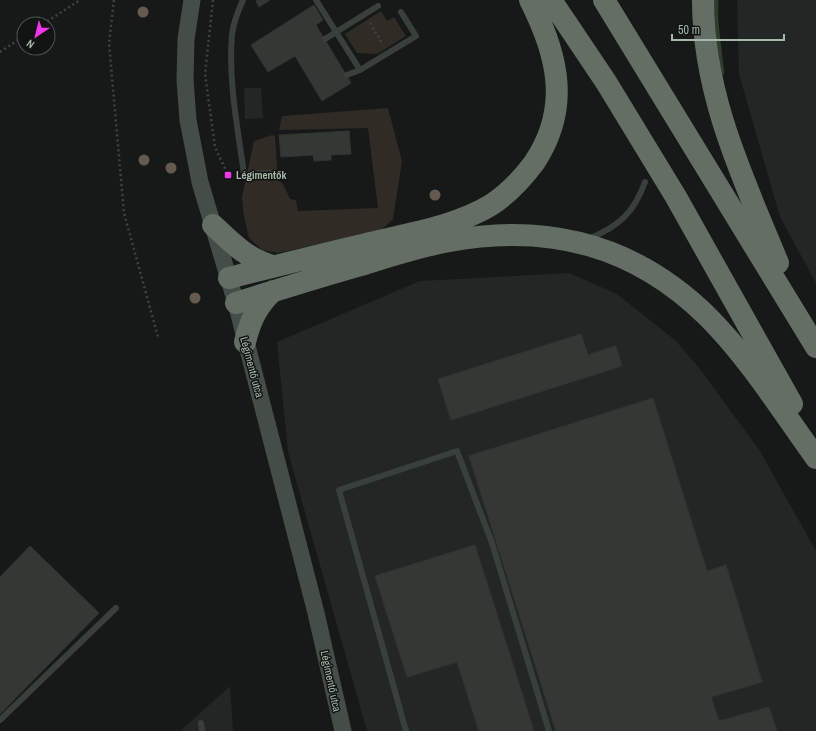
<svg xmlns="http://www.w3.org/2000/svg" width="816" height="731" viewBox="0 0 816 731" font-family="'Archivo Narrow',sans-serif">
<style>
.built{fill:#222624}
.green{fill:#312b26}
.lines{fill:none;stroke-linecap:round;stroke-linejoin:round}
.stream{stroke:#2f3d2c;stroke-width:4.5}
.building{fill:#333835;stroke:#303532}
.path{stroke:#3d453e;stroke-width:2.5;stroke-dasharray:2 3;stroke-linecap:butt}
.lane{stroke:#39403b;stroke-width:6}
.secondary{stroke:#454e46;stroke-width:17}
.highway{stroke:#636f65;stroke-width:22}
.tree{fill:#645a50}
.poi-dot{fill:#f334ed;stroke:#111412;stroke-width:1.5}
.labels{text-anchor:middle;stroke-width:3;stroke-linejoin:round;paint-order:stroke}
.poi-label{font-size:11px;font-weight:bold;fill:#a8b9a9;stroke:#111412;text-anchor:start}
.street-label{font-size:11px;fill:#a8b9a9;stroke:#111412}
</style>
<rect width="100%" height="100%" fill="#161917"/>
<path class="built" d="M 737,0 L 816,0 L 816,283 L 780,217 L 739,74 Z
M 244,88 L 261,88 L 263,118 L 245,119 Z
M 569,273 L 617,294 L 676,341 L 700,369 L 760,451 L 816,551 L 816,731 L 367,731 L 288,452 L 277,342 L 420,281 Z
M 230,686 L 233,731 L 180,731 Z"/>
<path class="green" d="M 381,11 L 387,21 L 394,17 L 406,36 L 377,54 L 357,53 L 345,34 Z
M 388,108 L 402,161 L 393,219 L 380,231 L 278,253 L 262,250 L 249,238 L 244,217 L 242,197 L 254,141 L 272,135 L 275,136 L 278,180 L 283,184 L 290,199 L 296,200 L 298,211 L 378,208 L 368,128 L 279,130 L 282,116 Z"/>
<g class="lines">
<path class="stream" d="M 716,0 L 716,21 L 722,73"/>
</g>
<path class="building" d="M 257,0 L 270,0 L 259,7 L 256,1 Z
M 314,5 L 323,20 L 316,25 L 351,83 L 322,101 L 295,56 L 268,72 L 251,45 Z
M 349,131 L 351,154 L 331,155 L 331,160 L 314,161 L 313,155 L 281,157 L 279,135 Z
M 581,334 L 588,355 L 616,346 L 622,366 L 451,420 L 438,379 Z
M 653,398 L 707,571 L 726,565 L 762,682 L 711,697 L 719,721 L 769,707 L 777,731 L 556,731 L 469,456 Z
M 475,545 L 534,731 L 479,731 L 457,662 L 407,677 L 375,576 Z
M 30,546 L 99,613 L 0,714 L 0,577 Z"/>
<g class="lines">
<path class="path" d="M 114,0 L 109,43 L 124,213 L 158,337
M 213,0 L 205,74 L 215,147 L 228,175
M 370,23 L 383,45
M 43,24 L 80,0
M 0,52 L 24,36"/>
<path class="lane" d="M 243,0 C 238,11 233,23 232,35 C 228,81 238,129 244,174 L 269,173
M 316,0 L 360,70
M 325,39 L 378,6
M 347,75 L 360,70 L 416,36 L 401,12
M 588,239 C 618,227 634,213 645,182
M 0,720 L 116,608
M 201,723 L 202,731
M 406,731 L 339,490 L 457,451 L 492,543 L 549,731"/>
<path class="secondary" d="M 192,0 L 186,39 L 185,80 L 188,120 L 200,182 L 236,303 L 316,613 L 343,731"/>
<path class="highway" d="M 551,0 L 606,82 L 676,197 L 792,404
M 604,0 L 816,347
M 703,0 C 703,95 743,178 778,263
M 213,225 C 232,243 247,259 273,266
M 229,278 C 278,265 329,253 379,241 C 416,232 458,225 491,205 C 508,194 522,179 534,163 C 571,108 558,55 530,0
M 236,303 C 277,290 319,277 361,265 C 390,256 420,246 450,241 C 549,223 635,245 708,317 C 749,358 782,411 816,458
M 245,342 C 250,321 257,306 273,291"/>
</g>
<g class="tree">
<circle cx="143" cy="12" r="5.5"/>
<circle cx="144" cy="160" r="5.5"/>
<circle cx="171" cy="168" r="5.5"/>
<circle cx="435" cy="195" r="5.5"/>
<circle cx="195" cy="298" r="5.5"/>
</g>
<rect class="poi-dot" x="224" y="171" width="8" height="8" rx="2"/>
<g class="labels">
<g class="poi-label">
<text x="236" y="179">Légimentők</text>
</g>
<g class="street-label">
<text transform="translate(252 367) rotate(75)" y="4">Légimentő utca</text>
<text transform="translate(331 681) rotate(78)" y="4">Légimentő utca</text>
</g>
</g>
<g transform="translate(36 36) rotate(215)"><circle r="19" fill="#111412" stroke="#4d564e"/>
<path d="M0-3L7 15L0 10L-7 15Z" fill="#f334ed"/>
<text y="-6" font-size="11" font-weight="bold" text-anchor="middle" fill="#a8b9a9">N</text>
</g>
<path d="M672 34v6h112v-6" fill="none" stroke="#a8b9a9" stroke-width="2"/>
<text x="678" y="34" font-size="12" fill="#a8b9a9" stroke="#111412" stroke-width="3" paint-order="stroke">50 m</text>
</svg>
